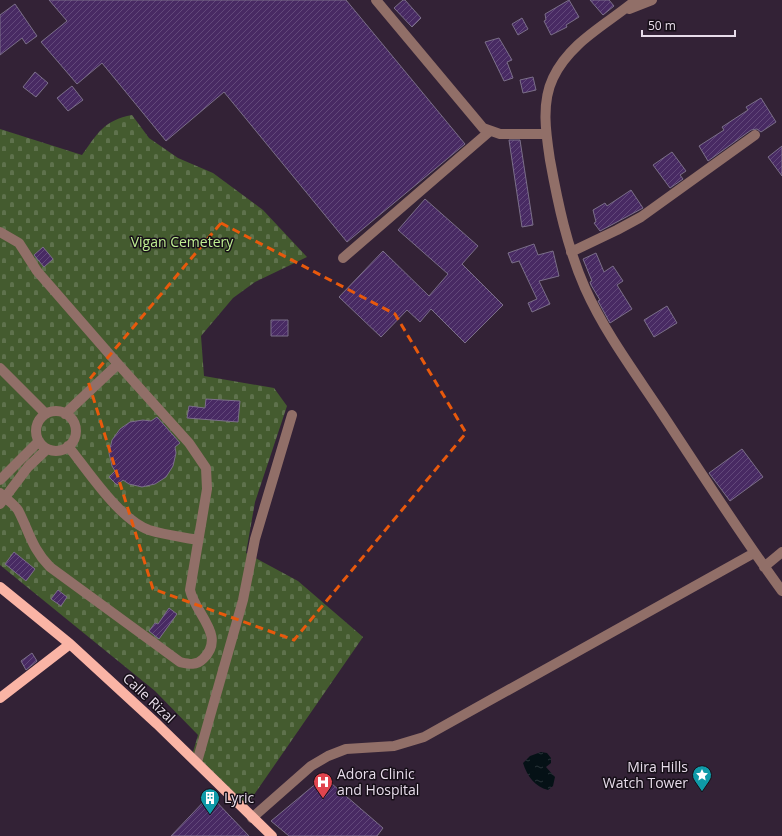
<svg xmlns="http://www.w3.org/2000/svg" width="782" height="836" viewBox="0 0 782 836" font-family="'Open Sans',sans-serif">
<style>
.cemetery{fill:url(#cemetery-stones)}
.water{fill:url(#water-ripples)}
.building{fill:url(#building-hatch);stroke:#7b6f89}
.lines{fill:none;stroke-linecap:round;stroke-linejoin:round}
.minor{stroke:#916f68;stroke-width:10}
.major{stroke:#fab4a5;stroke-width:10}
.marked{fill:none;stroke:#e8590c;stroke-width:3;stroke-dasharray:8 5;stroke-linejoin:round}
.labels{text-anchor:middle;stroke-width:3;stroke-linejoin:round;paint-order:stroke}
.park-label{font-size:14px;fill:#bfef92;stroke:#160f18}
.street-label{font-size:14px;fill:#e7dcea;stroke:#160f18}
.poi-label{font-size:14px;fill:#e7dcea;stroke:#160f18;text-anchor:start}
</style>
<defs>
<pattern id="cemetery-stones" width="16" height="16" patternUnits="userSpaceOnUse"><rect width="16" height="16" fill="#445b2f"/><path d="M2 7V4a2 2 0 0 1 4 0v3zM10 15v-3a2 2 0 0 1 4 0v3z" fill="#5f724d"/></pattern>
<pattern id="water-ripples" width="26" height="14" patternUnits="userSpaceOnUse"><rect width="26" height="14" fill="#051116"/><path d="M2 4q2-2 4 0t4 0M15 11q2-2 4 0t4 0" fill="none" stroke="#293338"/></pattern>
<pattern id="building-hatch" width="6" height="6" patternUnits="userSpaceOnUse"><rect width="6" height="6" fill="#482a63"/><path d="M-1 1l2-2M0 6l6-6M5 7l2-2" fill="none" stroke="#62487a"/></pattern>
</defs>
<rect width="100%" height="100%" fill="#332236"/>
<path class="cemetery" d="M 132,115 L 149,138 L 178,158 L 213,173 L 263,210 L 307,257 L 255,282 L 233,298 L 201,336 L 204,376 L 274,388 L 287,406 L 255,502 L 246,553 L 298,581 L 363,637 L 247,805 L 193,752 L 198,735 L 155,691 L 0,565 L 0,129 L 82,155 C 97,134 104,120 132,115 Z"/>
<path class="water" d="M 541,752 L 547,753 L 551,758 L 551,763 L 546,767 L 555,777 L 553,786 L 548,790 C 535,787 527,776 523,763 L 530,756 Z"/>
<path class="building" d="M 49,0 L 346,0 L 465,144 L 347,242 L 224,92 L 166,141 L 102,63 L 77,84 L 41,42 L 67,21 Z
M 403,0 L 405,0 L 421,18 L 412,27 L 394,8 Z
M 569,0 L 579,17 L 566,25 L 567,27 L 551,35 L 544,21 L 546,20 L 545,14 Z
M 590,0 L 609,0 L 614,6 L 603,15 Z
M 15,4 L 37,36 L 26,44 L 22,38 L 0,55 L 0,15 Z
M 522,18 L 528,29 L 518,35 L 512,24 Z
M 499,38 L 512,60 L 507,62 L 513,78 L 504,81 L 485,42 Z
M 35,72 L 48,83 L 36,97 L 23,87 Z
M 533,77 L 536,90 L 523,93 L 520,80 Z
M 72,86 L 83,100 L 68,111 L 57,98 Z
M 761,98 L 776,122 L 761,132 L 757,129 L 751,130 L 708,161 L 699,146 L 724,130 L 722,127 L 748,110 L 746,107 Z
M 509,140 L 520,140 L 533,225 L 522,227 Z
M 782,146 L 782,176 L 768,157 Z
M 672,152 L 686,171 L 680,175 L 683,179 L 670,188 L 653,165 Z
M 631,190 L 643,208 L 600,231 L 594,223 L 596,222 L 593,210 L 605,203 L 607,206 Z
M 425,199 L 478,246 L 462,264 L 503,305 L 465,343 L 431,309 L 420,322 L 407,310 L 381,337 L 339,297 L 383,251 L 429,296 L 448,274 L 398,230 Z
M 534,244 L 538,255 L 553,251 L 559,276 L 539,281 L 550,304 L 532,312 L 528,303 L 537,299 L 519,261 L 512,263 L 508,253 Z
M 43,247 L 53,259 L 44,267 L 34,255 Z
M 596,253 L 604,272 L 613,266 L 623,281 L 617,285 L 632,309 L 610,323 L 598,301 L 600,300 L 591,285 L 590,282 L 592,281 L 583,259 Z
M 667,306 L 677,323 L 654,337 L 644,320 Z
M 271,320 L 288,320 L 288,336 L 271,336 Z
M 206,399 L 240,401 L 238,422 L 187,418 L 189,406 L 205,408 Z
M 157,417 L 180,443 L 175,447 L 176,453 L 173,466 L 166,477 L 155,484 L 142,487 L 129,484 L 123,480 L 117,485 L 109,477 L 115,471 L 112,466 L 109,453 L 112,440 L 120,429 L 130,422 L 143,420 L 151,421 Z
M 742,449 L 763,477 L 730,501 L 709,473 Z
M 14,552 L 35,569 L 26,581 L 5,564 Z
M 58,590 L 67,597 L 61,606 L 51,599 Z
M 169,608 L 177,614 L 159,639 L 149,631 L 155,623 L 158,624 Z
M 32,653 L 37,661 L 26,670 L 21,661 Z
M 324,777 L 383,828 L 377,836 L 289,836 L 271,821 Z
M 210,795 L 249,836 L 171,836 Z"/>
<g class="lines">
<path class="minor" d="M 376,0 L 483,128 L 500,134 L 546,134
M 636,0 C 606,25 570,42 553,78 C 541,103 546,134 550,160 C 558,204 567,247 585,288 C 605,333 636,374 663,415 C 702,474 740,534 782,591
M 629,9 L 652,0
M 0,232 L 19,243 L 37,271 L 118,364 L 189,443 L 206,468 L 207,489 L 190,590 C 195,614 227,636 203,659 C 196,666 189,664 180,662 L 50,567 C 32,549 29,531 18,510 C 14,504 5,498 0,493
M 571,252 L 617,230 L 641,217 L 755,135
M 343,258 L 490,131
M 0,368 L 46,414
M36 431a20 20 0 1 1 40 0a20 20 0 1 1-40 0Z
M 65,414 L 118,364
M 68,446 C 88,471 119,519 149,530 C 165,535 182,537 198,540
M 0,480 L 39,441
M 0,504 L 28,467 L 47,449
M 764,567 L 782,552
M 197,762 L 243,600 L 255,539 L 292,415
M 252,818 L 311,766 L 328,756 L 346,749 L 394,746 L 424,737 L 754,553"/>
<path class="major" d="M 0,587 L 70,644 L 157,724 L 272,836
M 0,698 L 70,644"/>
</g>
<path class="marked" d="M 221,223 L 395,314 L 466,433 L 294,640 L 153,589 L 88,381 Z"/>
<defs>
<g id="sight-pin" transform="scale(1)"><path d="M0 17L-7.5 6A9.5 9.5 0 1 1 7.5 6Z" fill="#0f9aa8" stroke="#160f18"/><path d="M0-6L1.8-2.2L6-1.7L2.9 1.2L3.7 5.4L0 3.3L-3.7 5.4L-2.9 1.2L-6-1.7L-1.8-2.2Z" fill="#fff"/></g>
<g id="hospital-pin" transform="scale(1)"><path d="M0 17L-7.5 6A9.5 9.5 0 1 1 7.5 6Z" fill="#e0444e" stroke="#160f18"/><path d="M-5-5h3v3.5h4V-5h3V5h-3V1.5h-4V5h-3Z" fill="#fff"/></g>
<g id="building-pin" transform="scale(1)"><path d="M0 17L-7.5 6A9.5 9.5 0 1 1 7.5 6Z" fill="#0f9aa8" stroke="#160f18"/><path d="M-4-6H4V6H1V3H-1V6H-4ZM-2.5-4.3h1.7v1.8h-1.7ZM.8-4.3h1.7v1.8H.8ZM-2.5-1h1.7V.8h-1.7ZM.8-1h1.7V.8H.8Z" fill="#fff"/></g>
</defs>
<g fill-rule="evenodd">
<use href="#sight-pin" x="702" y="775"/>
<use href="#hospital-pin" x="323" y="782"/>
<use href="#building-pin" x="210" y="798"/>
</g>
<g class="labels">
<g class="park-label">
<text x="182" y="247">Vigan Cemetery</text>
</g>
<g class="street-label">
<text transform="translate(149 698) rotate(43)" y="5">Calle Rizal</text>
</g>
<g class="poi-label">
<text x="688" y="772" text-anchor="end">Mira Hills<tspan x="688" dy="16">Watch Tower</tspan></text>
<text x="337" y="779">Adora Clinic<tspan x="337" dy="16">and Hospital</tspan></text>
<text x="224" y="803">Lyric</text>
</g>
</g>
<path d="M642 30v6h93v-6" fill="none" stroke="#e7dcea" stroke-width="2"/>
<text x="648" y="30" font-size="12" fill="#e7dcea" stroke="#160f18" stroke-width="3" paint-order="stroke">50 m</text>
</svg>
